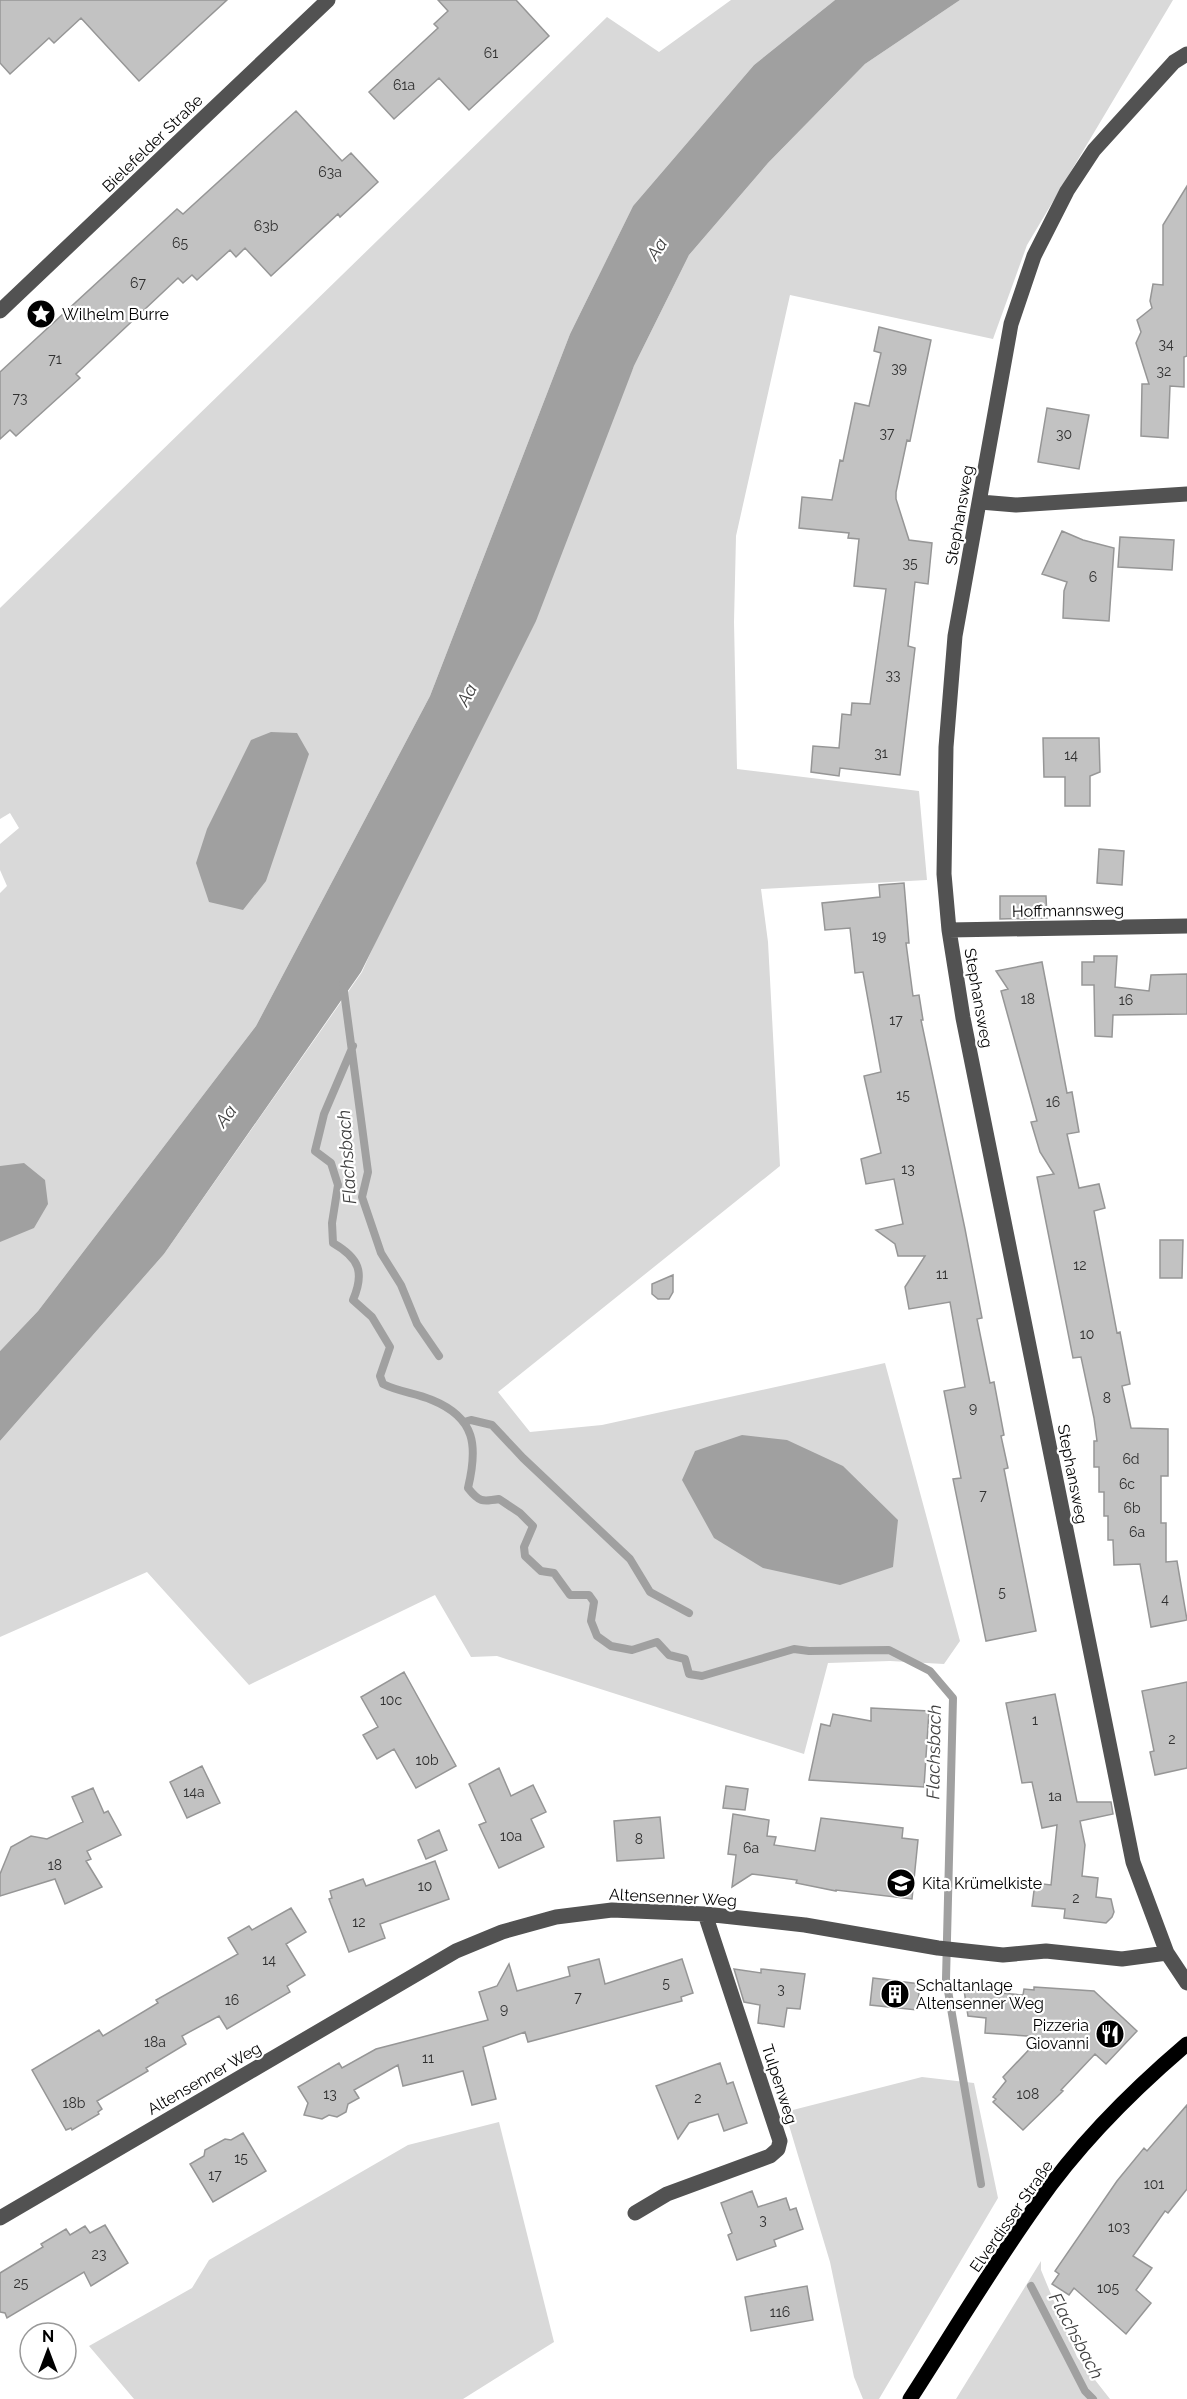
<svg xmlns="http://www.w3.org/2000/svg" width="1187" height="2399" viewBox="0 0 1187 2399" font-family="Raleway,sans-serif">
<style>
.green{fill:#d9d9d9}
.water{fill:#a0a0a0}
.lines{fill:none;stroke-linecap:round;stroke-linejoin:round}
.stream{stroke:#a0a0a0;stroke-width:8}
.building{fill:#c2c2c2;stroke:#969696;stroke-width:1.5}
.minor{stroke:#525252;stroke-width:15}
.major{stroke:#000;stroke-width:15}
.labels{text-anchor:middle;stroke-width:4.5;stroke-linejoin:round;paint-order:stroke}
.number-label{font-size:14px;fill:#303030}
.street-label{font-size:16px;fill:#000;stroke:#fff}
.poi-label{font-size:16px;fill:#000;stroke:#fff;text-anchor:start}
.water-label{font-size:18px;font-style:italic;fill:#414141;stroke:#fff}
</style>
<rect width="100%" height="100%" fill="#fff"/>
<path class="green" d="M 731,0 L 835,0 L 754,65 L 633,206 L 570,334 L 430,696 L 256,1026 L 38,1311 L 0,1351 L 0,893 L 7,886 L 0,870 L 0,844 L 19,828 L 10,813 L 0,819 L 0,608 L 607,17 L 659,52 Z
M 960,0 L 1173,0 L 1027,245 L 993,339 L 790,295 L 736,536 L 734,622 L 737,769 L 919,791 L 927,880 L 761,889 L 768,942 L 780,1166 L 498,1392 L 530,1432 L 602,1425 L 885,1363 L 960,1641 L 944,1664 L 890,1661 L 828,1663 L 804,1754 L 497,1656 L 471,1657 L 435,1595 L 249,1685 L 147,1572 L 0,1637 L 0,1441 L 164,1254 L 362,972 L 634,366 L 689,255 L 768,163 L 865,64 Z
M 922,2077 L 974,2083 L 998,2198 L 879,2399 L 863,2399 L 854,2377 L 830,2262 L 785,2112 Z
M 499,2122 L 554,2342 L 463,2399 L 134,2399 L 89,2346 L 192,2288 L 209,2260 L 408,2145 Z
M 1041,2261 L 1041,2270 L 1077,2357 L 1110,2399 L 956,2399 Z"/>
<path class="water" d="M 835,0 L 960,0 L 865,64 L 768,163 L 689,255 L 634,366 L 536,621 L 361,972 L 164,1254 L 0,1441 L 0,1351 L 38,1311 L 256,1026 L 430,696 L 570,334 L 633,206 L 754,65 Z
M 271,732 L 297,733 L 309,754 L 266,881 L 243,910 L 209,902 L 196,863 L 207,829 L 251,740 Z
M 24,1163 L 45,1180 L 48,1204 L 34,1228 L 0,1242 L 0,1166 Z
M 742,1435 L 787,1440 L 843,1466 L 898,1520 L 893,1567 L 840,1585 L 763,1568 L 714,1538 L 682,1480 L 695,1451 Z"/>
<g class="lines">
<path class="stream" d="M 343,984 L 368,1172 L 362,1197 L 381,1253 L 401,1285 L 417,1324 L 439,1356
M 353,1046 L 324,1114 L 315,1151 L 331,1163 L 338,1185 L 332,1223 L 333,1243 C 359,1258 365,1272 353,1300 L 372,1317 L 390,1347 L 380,1376 L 383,1384 C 399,1392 416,1393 432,1400 C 476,1418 478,1446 468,1488 C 479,1502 482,1502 499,1499 L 520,1513 L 533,1526 L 524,1547 L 525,1556 L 541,1571 L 554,1573 L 570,1595 L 589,1595 L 594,1602 L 591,1621 L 597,1636 L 611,1646 L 632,1650 L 657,1642 L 669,1655 L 685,1659 L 689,1674 L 702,1676 L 794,1649 L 809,1651 L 889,1650 L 930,1671 L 953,1698 L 946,1979 L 981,2184
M 464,1422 L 471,1420 L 492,1425 L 523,1458 L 630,1559 L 650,1592 L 689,1613
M 1031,2286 L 1085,2391 L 1093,2399"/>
</g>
<path class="building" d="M 0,0 L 227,0 L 139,81 L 81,18 L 54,43 L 49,38 L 10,74 L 0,63 Z
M 438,0 L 516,0 L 549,36 L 469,110 L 439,78 L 394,119 L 369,92 L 438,28 L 434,24 L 448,11 Z
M 296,111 L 342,161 L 351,153 L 378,182 L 340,217 L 338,214 L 271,276 L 245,248 L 236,257 L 230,250 L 197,280 L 192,275 L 183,283 L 178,278 L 76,374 L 80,378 L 16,436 L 10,430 L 0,439 L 0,372 L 177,209 L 183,214 Z
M 1187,186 L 1187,356 L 1184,357 L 1184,387 L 1170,386 L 1168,438 L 1141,436 L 1142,384 L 1149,384 L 1136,343 L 1141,332 L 1137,320 L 1152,308 L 1150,301 L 1153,284 L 1163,285 L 1163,225 Z
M 879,327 L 931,340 L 910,441 L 907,440 L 896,492 L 896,499 L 909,540 L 932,543 L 928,584 L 915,582 L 908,646 L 915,648 L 900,775 L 840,768 L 839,776 L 811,772 L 813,746 L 839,748 L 842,714 L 851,715 L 852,703 L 870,704 L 886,589 L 854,586 L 859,539 L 848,538 L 849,533 L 799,528 L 802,497 L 832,500 L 840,460 L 843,461 L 855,403 L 869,406 L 881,353 L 874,351 Z
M 1047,408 L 1089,415 L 1079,469 L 1038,462 Z
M 1062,531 L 1083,540 L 1114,548 L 1109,621 L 1063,618 L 1064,591 L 1067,582 L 1042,574 Z
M 1120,537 L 1174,540 L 1172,570 L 1118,567 Z
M 1043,738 L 1099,738 L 1100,772 L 1090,776 L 1090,806 L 1065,806 L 1065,777 L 1044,777 Z
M 1099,849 L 1124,851 L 1122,885 L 1097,883 Z
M 904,883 L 909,943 L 906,943 L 913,996 L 919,995 L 923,1020 L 921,1020 L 965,1229 L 982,1318 L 977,1319 L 990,1383 L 994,1382 L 1004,1435 L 1001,1436 L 1008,1468 L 1004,1469 L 1036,1631 L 986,1641 L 953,1479 L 961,1478 L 944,1391 L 965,1387 L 950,1302 L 909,1309 L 905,1287 L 925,1256 L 898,1256 L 895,1244 L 876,1230 L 903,1224 L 894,1179 L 866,1184 L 861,1159 L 881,1153 L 864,1076 L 881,1072 L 863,972 L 855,973 L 850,928 L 825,930 L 822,903 L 880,897 L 879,885 Z
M 1000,896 L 1046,896 L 1047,918 L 1000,919 Z
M 1094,956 L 1117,956 L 1115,987 L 1149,991 L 1151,975 L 1187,974 L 1187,1014 L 1113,1015 L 1112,1037 L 1095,1036 L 1094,985 L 1082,985 L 1082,962 L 1094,962 Z
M 1042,962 L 1067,1093 L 1072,1092 L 1079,1132 L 1067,1134 L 1079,1188 L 1099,1184 L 1105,1208 L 1094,1211 L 1117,1333 L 1120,1332 L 1130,1384 L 1122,1386 L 1131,1428 L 1168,1429 L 1168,1476 L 1161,1476 L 1161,1523 L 1166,1523 L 1166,1562 L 1177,1561 L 1187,1620 L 1151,1627 L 1140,1564 L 1114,1565 L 1113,1540 L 1108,1540 L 1108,1516 L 1104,1516 L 1104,1492 L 1099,1492 L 1099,1467 L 1094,1467 L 1094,1441 L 1097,1441 L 1094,1418 L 1081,1357 L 1073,1358 L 1037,1177 L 1054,1174 L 1040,1152 L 1031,1122 L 1037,1121 L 1001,991 L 1008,989 L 996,971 Z
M 1160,1240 L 1183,1240 L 1182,1278 L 1160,1278 Z
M 673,1275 L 673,1292 L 669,1299 L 658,1299 L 652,1294 L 652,1284 Z
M 404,1672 L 456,1766 L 416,1788 L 394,1749 L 377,1759 L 363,1735 L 378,1727 L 361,1697 Z
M 1187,1682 L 1187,1768 L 1155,1775 L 1150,1752 L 1154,1751 L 1142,1691 Z
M 1055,1694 L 1077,1802 L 1111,1802 L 1113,1814 L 1080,1821 L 1085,1845 L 1082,1876 L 1098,1878 L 1096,1897 L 1111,1899 L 1114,1912 L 1112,1917 L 1106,1923 L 1064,1918 L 1065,1909 L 1032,1906 L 1035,1883 L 1051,1885 L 1057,1825 L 1042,1828 L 1032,1782 L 1022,1783 L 1006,1703 Z
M 871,1708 L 929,1711 L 924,1787 L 809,1780 L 821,1724 L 830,1726 L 833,1714 L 871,1721 Z
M 202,1766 L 220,1803 L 187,1818 L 170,1782 Z
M 499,1768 L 511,1796 L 533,1785 L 546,1812 L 531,1819 L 544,1847 L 499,1868 L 479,1825 L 486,1822 L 469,1784 Z
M 726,1786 L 748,1789 L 745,1810 L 723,1808 Z
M 93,1788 L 104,1813 L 108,1811 L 121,1835 L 87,1851 L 91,1859 L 86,1861 L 102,1887 L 65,1904 L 55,1879 L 0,1896 L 0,1874 L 11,1847 L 31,1836 L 47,1839 L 83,1822 L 72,1797 Z
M 733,1814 L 769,1820 L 767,1836 L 776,1837 L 774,1845 L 815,1851 L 821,1818 L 903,1828 L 902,1838 L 918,1840 L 912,1899 L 836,1890 L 836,1891 L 796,1883 L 797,1880 L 752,1874 L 732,1887 L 736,1855 L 728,1854 Z
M 660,1817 L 664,1858 L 617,1861 L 614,1821 Z
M 439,1830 L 447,1850 L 426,1859 L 418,1840 Z
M 435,1861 L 449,1899 L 380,1924 L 385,1938 L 349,1952 L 329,1899 L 332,1898 L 330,1891 L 363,1879 L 366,1886 Z
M 291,1908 L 306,1932 L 286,1944 L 305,1975 L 287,1986 L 290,1992 L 227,2029 L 219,2016 L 182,2036 L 186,2044 L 146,2068 L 148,2071 L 97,2101 L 102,2109 L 98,2112 L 99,2114 L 72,2130 L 71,2128 L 66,2130 L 32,2070 L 99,2030 L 103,2036 L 158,2003 L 156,2000 L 238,1954 L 228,1938 L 249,1926 L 252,1930 Z
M 599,1959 L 605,1984 L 682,1959 L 693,1993 L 681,1997 L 682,2001 L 528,2042 L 525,2032 L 483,2047 L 496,2099 L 472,2105 L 463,2071 L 403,2086 L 398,2065 L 354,2090 L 359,2098 L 348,2104 L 346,2112 L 337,2117 L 329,2115 L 322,2119 L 304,2115 L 308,2103 L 298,2087 L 339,2063 L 342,2068 L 376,2049 L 488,2020 L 479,1992 L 497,1986 L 509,1964 L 517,1991 L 570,1976 L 568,1967 Z
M 734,1969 L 761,1973 L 761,1969 L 805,1974 L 800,2009 L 787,2008 L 784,2027 L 758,2023 L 760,2005 L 744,2002 Z
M 873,1978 L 920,1984 L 917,2010 L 870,2005 Z
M 1034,1987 L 1094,1991 L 1137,2031 L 1106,2064 L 1095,2054 L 1061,2090 L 1063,2091 L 1023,2130 L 993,2102 L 996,2099 L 993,2097 L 1006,2081 L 1003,2077 L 1041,2037 L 985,2033 L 986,2018 L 968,2016 L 964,1990 L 1023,1995 L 1024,1989 L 1034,1990 Z
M 720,2063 L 727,2084 L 733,2082 L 747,2123 L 724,2131 L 718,2114 L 689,2123 L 678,2139 L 656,2086 Z
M 1187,2105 L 1187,2189 L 1168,2213 L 1165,2211 L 1133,2256 L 1152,2268 L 1136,2290 L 1151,2303 L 1126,2334 L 1074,2288 L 1069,2295 L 1052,2284 L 1059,2274 L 1055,2271 L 1117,2181 L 1144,2148 L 1147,2151 Z
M 243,2133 L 266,2171 L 213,2202 L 190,2164 L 204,2156 L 205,2150 L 225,2139 L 231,2140 Z
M 752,2191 L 758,2207 L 786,2198 L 790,2210 L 796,2208 L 803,2229 L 774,2240 L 776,2246 L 737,2260 L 728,2235 L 732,2233 L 721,2203 Z
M 105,2225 L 128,2263 L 91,2286 L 84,2272 L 7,2318 L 5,2313 L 0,2312 L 0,2273 L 43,2247 L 41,2244 L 66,2229 L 70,2235 L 85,2226 L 90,2233 Z
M 807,2286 L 813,2320 L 751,2331 L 745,2297 Z"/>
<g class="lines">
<path class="minor" d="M 1187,54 L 1174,62 L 1094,150 L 1067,191 L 1034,256 L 1011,324 L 955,636 L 946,747 L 944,874 L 949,930 L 963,1018 L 1133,1862 L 1167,1953 L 1187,1983
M 0,311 L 328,0
M 980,502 L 1016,505 L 1187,494
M 949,930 L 1187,926
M 635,2213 L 667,2194 L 770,2156 L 778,2149 L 780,2141 L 705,1914
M 0,2218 L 456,1951 L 502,1932 L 556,1917 L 612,1910 L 705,1914 L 805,1925 L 938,1948 L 1003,1955 L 1046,1951 L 1122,1959 L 1167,1953"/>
<path class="major" d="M 910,2399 C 952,2334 992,2267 1037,2204 C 1078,2145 1133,2090 1187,2044"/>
</g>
<defs>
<g id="sight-disc" transform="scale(1.5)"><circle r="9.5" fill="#000" stroke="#fff"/><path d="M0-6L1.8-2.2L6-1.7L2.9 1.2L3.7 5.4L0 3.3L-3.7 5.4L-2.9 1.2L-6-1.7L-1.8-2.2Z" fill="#fff"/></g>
<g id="school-disc" transform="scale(1.5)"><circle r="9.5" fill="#000" stroke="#fff"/><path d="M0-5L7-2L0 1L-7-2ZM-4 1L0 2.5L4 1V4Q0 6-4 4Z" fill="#fff"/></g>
<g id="building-disc" transform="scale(1.5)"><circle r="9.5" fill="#000" stroke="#fff"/><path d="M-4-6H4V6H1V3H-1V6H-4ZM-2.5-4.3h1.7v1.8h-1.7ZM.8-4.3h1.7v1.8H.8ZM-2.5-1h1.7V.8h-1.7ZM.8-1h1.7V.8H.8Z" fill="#fff"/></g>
<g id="restaurant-disc" transform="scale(1.5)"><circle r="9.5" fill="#000" stroke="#fff"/><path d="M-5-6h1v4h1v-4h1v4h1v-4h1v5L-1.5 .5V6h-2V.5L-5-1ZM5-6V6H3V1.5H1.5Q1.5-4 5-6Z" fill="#fff"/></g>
</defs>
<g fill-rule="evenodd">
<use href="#sight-disc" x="41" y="314"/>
<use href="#school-disc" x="901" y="1883"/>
<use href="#building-disc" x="895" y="1994"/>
<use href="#restaurant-disc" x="1110" y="2034"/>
</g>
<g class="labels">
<g class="number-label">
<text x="491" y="58">61</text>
<text x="404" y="90">61a</text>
<text x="330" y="177">63a</text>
<text x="266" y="231">63b</text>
<text x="180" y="248">65</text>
<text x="138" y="288">67</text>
<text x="1166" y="349">34</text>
<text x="55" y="364">71</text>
<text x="899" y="373">39</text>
<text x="1164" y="376">32</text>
<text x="20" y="403">73</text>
<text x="887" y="438">37</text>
<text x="1064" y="439">30</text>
<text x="910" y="568">35</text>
<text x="1093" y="582">6</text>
<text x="893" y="680">33</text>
<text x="881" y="758">31</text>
<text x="1071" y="760">14</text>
<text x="879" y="941">19</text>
<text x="1028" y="1004">18</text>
<text x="1126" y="1005">16</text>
<text x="896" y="1025">17</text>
<text x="903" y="1100">15</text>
<text x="1053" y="1107">16</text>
<text x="908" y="1174">13</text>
<text x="1080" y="1270">12</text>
<text x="942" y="1279">11</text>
<text x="1087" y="1339">10</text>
<text x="1107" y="1403">8</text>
<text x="973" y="1413">9</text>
<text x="1131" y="1464">6d</text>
<text x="1127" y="1489">6c</text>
<text x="983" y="1500">7</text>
<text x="1132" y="1513">6b</text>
<text x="1137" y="1537">6a</text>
<text x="1002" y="1597">5</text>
<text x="1165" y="1604">4</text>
<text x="391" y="1705">10c</text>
<text x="1035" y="1725">1</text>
<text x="1172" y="1744">2</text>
<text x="427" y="1765">10b</text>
<text x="194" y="1797">14a</text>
<text x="1055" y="1801">1a</text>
<text x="511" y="1841">10a</text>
<text x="639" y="1844">8</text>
<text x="751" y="1853">6a</text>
<text x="55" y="1870">18</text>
<text x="425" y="1891">10</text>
<text x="1076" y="1903">2</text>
<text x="359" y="1927">12</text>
<text x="269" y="1965">14</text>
<text x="666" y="1988">5</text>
<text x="781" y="1994">3</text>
<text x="578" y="2002">7</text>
<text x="232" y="2005">16</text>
<text x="504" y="2014">9</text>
<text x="155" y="2047">18a</text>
<text x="428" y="2063">11</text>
<text x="330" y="2099">13</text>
<text x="1028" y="2099">108</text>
<text x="698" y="2103">2</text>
<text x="74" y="2108">18b</text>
<text x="241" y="2163">15</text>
<text x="215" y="2180">17</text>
<text x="1154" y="2189">101</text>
<text x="763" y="2225">3</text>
<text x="1119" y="2232">103</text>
<text x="99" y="2259">23</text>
<text x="21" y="2288">25</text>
<text x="1108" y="2293">105</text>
<text x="780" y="2317">116</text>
</g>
<g class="street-label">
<text transform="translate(152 143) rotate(-44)" y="6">Bielefelder Straße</text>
<text transform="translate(959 515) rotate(-80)" y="6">Stephansweg</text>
<text transform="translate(1068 910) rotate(-1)" y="6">Hoffmannsweg</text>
<text transform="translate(979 998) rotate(80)" y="6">Stephansweg</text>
<text transform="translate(1073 1474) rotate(79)" y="6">Stephansweg</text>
<text transform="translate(673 1897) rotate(3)" y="6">Altensenner Weg</text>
<text transform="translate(204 2078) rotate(-30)" y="6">Altensenner Weg</text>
<text transform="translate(780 2084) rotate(72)" y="6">Tulpenweg</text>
<text transform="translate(1011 2216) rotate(-55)" y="6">Elverdisser Straße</text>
</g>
<g class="poi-label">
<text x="62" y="320">Wilhelm Burre</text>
<text x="922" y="1889">Kita Krümelkiste</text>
<text x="916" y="1991">Schaltanlage<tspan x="916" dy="18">Altensenner Weg</tspan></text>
<text x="1089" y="2031" text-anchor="end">Pizzeria<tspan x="1089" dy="18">Giovanni</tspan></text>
</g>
<g class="water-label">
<text transform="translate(657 249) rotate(-58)" y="6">Aa</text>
<text transform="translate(467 695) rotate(-62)" y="6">Aa</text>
<text transform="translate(226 1116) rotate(-53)" y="6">Aa</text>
<text transform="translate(347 1157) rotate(-94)" y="6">Flachsbach</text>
<text transform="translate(934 1752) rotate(-89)" y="6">Flachsbach</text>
<text transform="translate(1076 2336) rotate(62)" y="6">Flachsbach</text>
</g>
</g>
<g transform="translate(48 2351)"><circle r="28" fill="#ffffff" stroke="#999999" stroke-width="1.5"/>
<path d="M0-4.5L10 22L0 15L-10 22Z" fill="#000000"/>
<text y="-9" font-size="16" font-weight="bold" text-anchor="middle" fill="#000000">N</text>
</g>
</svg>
